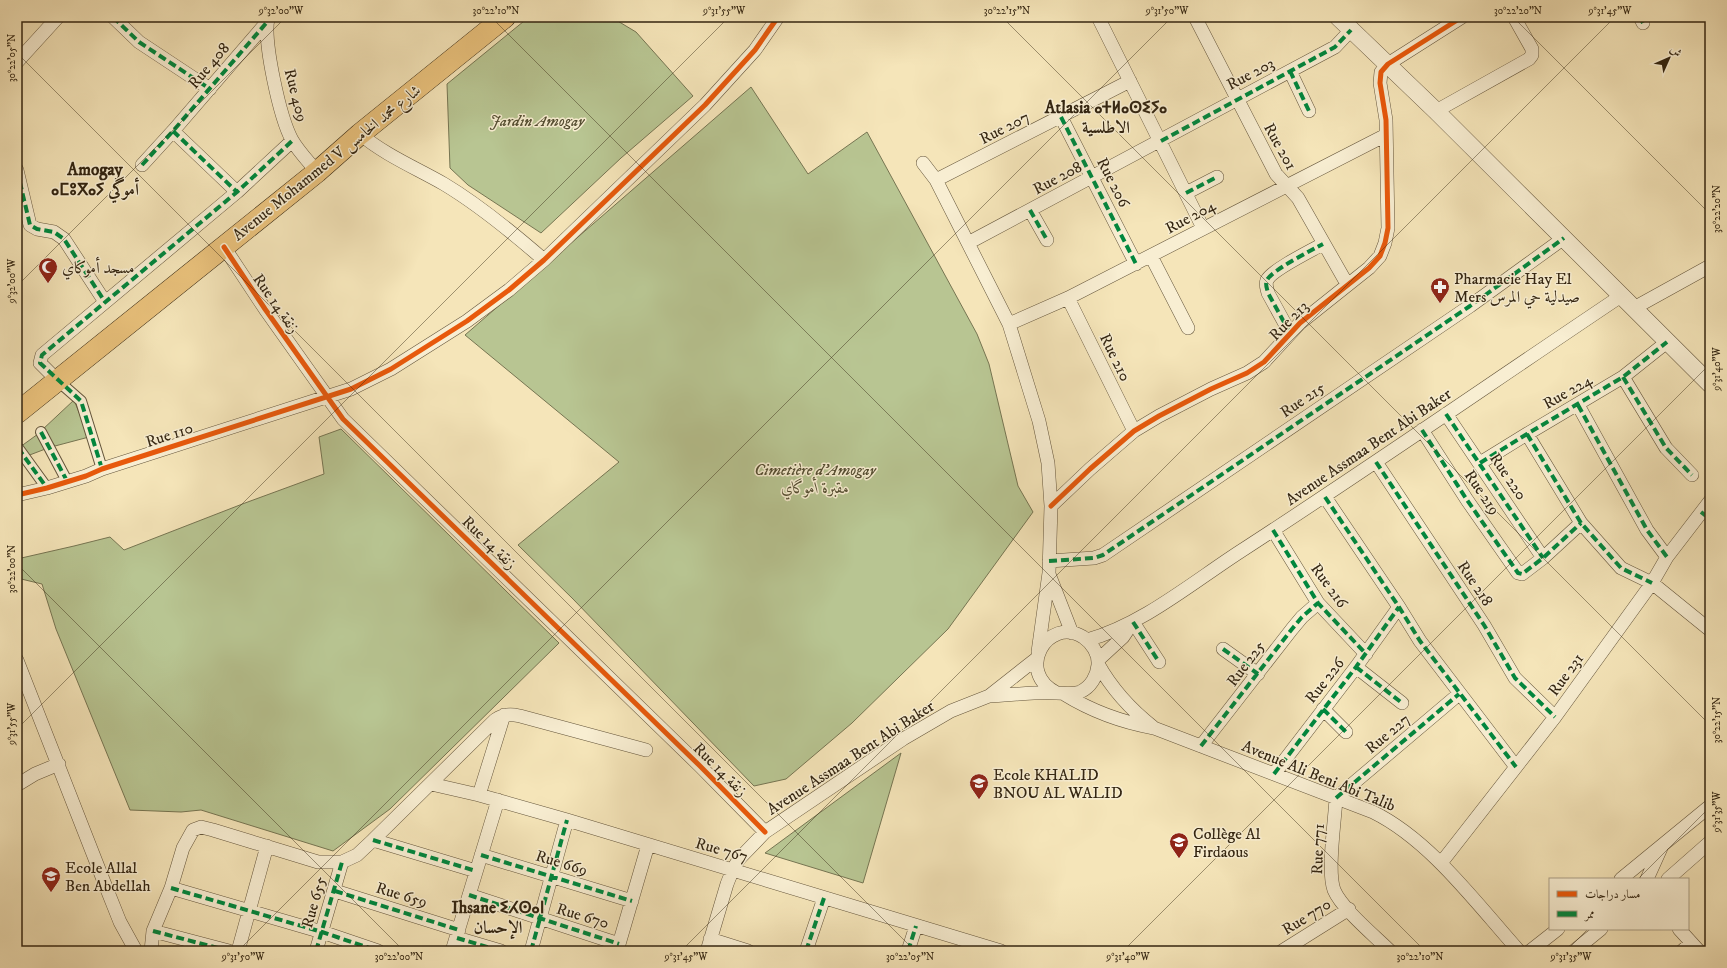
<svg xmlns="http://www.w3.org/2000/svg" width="1727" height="968" viewBox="0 0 1727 968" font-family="'IM FELL DW Pica',Amiri,'Noto Sans Tifinagh',serif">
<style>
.green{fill:#b8c592;stroke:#767552}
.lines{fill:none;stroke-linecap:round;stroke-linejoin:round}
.pedestrian-casing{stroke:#64553b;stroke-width:12}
.minor-casing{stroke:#64553b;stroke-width:14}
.tertiary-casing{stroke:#64553b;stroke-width:18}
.primary-casing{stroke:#332511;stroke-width:22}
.pedestrian{stroke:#f8eed2;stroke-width:10}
.minor{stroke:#f8eed2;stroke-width:13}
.tertiary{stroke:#f8eed2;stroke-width:17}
.primary{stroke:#eac27c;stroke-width:21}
.quiet{stroke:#00873e;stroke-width:4;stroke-dasharray:8 4;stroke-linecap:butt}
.cycleway-casing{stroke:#f8eed2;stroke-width:8}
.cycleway{stroke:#e8590c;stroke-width:5}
.ticks{fill:none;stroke:#332511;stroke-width:1;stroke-opacity:0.45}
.labels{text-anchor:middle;stroke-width:3;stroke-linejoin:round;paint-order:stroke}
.street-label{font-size:16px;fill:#332511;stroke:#f8eed2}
.park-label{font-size:16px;font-style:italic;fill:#544d31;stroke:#f8eed2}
.poi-label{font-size:16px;fill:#332511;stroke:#f8eed2;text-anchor:start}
.neighbourhood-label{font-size:17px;font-weight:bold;fill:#332511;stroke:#f8eed2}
.neatline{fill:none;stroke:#332511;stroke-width:1.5}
.ticks-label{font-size:10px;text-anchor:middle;fill:#332511}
</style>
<rect width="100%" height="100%" fill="#f5e5b9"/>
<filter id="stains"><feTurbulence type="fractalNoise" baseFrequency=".005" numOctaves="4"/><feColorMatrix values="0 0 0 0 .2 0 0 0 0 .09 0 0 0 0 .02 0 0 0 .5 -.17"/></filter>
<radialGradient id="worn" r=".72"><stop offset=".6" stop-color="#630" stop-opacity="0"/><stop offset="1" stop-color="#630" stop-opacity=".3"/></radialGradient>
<path class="green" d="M 529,17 L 611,17 L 636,32 L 693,96 L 621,158 L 541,233 L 468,185 L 450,168 L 447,84 Z
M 751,87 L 808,174 L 867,132 L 977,334 L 989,364 L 1018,486 L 1033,512 L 948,629 L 852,723 L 786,779 L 754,786 L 573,599 L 518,545 L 619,462 L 465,335 Z
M 74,400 L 89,437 L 55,446 L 42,430 Z
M 341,429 L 559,643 L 390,809 L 333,851 L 201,810 L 181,812 L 130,810 L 56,629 L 42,584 L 17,578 L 17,559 L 74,546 L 110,537 L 124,550 L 245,503 L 324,474 L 319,437 Z
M 38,434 L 48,448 L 27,456 L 20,447 Z
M 901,753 L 863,883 L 765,853 Z"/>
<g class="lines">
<g class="pedestrian-casing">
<path id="pedestrian" d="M 57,380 L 81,401 L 102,469
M 41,432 L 67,481
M 18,448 L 47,488"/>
</g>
<g class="minor-casing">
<path id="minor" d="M 113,17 L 139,42 L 210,89
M 268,17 C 263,42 280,118 292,140 C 299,152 309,162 317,172
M 1098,17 L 1203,228
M 1195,17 L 1276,174 L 1298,198 L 1347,284
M 1640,17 L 1643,23
M 17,62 L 58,17
M 1290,71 L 1309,111
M 1436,111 L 1529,59 L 1532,55 L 1532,49 L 1514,17
M 1061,117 L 1136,264
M 173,131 L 237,192
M 360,134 C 385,155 416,168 444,184 C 479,205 513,233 544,260
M 923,163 L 936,180 L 1009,324 L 1039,421 L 1048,463 L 1051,506 L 1049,573 L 1038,652
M 142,165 L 173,131 L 268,21
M 17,170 L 30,225 L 37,229 L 54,232 L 64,239 L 105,302
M 936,180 L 1130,81
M 1186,193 L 1217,177
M 1030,210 L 1047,240
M 968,243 L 1335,47 L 1351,30
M 224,247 L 265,309 L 343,419 L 700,766 L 765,832
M 1151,256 L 1188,328
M 1068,298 L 1134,431
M 1634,308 L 1710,266
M 1009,324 L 1068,298 L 1386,135
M 1290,333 L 1268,293 C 1267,288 1265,285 1267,280 C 1272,270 1312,250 1323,244
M 1623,377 L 1666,448 L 1692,475
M 57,380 L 40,363 L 42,355 L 237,192 L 292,141
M 1578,405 L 1647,530 L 1667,557
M 1446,414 L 1543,558
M 1422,430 L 1467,500 L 1518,573 L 1522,574 L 1543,558 L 1581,523
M 1527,434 L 1581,523 L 1621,568 L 1652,583 L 1710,630
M 1376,462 L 1484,625 L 1515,678 L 1555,717
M 1480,463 L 1527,434 L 1623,377 L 1667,342
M 17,495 L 47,488 L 86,476 L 102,469 L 351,389 L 391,369 L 467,321 L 509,290 L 544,260 L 705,105 L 755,50 L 778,17
M 1325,497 L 1399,607 L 1420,641 L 1516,767
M 1051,506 L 1090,469 L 1134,431 L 1159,416 L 1211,389 L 1247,373 L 1264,362 L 1300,323 L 1369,268 L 1380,256 L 1385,243 L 1388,228 L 1386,120 L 1380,83 L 1381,72 L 1388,64 L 1462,17
M 1273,530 L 1318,603 L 1366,654
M 1049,561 L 1094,558 L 1103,555 L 1470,306 L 1564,238
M 1049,574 L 1072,633
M 1133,622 L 1159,662
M 1087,640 C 1142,625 1193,582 1241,551 C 1369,468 1494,381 1621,296
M 1223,649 L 1258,674
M 17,660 L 104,882 L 120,922 L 136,951
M 1098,660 L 1123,637 L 1133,622
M 1098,664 C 1112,689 1130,709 1153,727
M 1356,667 L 1402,703
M 1064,694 C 1093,712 1121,722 1154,728 L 1373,812 C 1430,840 1476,903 1519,951
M 989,696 C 1011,695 1034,692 1056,693 C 1065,693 1072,695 1080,692 C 1091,687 1097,676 1098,665 C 1099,654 1092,643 1083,637 C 1048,615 1014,672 1057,693
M 1323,709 L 1346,732
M 1201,746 L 1292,629 L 1302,617 L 1318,603
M 1274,774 L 1356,667 L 1399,607
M 431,784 L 479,795 L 567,820 L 1001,951
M 17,785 L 35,774 L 59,764
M 479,795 L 504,715
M 373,840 L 476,871
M 481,855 L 632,901
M 1441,863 L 1555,717 L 1652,583 L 1667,557 L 1710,501
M 1621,879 L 1710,806
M 1647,879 L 1661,848
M 1668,879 L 1710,842
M 171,888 L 322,932 L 378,951
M 335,891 L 459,930
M 469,895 L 619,944
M 1679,929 L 1699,951
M 153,931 L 229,951
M 457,938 L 501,951
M 710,939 L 748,951
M 151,951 L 153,931 L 171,888 L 183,848 L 193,830 L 201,827 L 213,830 L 318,862 L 342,862 L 357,855 L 373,840 L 495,720 C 504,714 510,714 520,716 L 646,750
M 238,951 L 267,846
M 316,951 L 342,862
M 452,951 L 498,800
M 531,951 L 567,820
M 617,951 L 648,845
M 707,951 L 727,884 L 733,869 L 739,859 L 765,832 L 903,739 L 951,711 L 989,696 L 1036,659
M 806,951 L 824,898
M 908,951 L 916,926
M 1282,951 L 1349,909
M 1390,951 C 1375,936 1342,909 1334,890 C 1327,871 1335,820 1336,798 L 1459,694
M 1530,951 L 1558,929
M 1574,951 L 1601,929
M 1682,951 L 1691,943"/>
</g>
<g class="tertiary-casing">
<path id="tertiary" d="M 1338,17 L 1436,111 L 1710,384"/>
</g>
<g class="primary-casing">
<path id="primary" d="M 17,413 L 317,172 L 360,134 L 505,17"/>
</g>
<use href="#pedestrian" class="pedestrian"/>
<use href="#minor" class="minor"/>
<use href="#tertiary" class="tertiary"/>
<use href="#primary" class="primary"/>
<path class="quiet" d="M 113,17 L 139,42 L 210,89
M 1640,17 L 1643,23
M 1290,71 L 1309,111
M 1061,117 L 1136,264
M 173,131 L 237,192
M 1161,141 L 1335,47 L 1351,30
M 142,165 L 173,131 L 268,21
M 17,170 L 30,225 L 37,229 L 54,232 L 64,239 L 105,302
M 1186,193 L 1217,177
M 17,204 L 24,199
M 1030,210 L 1047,240
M 1290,333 L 1268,293 C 1267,288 1265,285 1267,280 C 1272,270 1312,250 1323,244
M 1623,377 L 1666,448 L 1692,475
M 1578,405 L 1647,530 L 1667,557
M 1446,414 L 1543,558
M 1422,430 L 1467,500 L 1518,573 L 1522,574 L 1543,558 L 1581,523
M 41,432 L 67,481
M 1527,434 L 1581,523 L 1621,568 L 1652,583
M 18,448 L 47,488
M 1376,462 L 1484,625 L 1515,678 L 1555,717
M 1480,463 L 1527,434 L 1623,377 L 1667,342
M 102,469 L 81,401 L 40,363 L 42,355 L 237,192 L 292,141
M 1325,497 L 1399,607 L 1420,641 L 1516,767
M 1701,512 L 1710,519
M 1273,530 L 1318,603 L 1366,654
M 1049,561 L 1094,558 L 1103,555 L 1470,306 L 1564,238
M 1133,622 L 1159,662
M 1223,649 L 1258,674
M 1356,667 L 1402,703
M 1323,709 L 1346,732
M 1201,746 L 1292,629 L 1302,617 L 1318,603
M 1274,774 L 1356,667 L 1399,607
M 1336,798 L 1459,694
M 373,840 L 476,871
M 481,855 L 632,901
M 171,888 L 322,932 L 378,951
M 335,891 L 459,930
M 469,895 L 619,944
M 153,931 L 229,951
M 457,938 L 501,951
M 316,951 L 342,862
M 531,951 L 567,820
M 806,951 L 824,898
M 908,951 L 916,926"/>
<g class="cycleway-casing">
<path id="cycleway" d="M 224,247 L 265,309 L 343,419 L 700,766 L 765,832
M 17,495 L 47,488 L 86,476 L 102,469 L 351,389 L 391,369 L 467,321 L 509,290 L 544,260 L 705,105 L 755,50 L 778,17
M 1051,506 L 1090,469 L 1134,431 L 1159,416 L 1211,389 L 1247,373 L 1264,362 L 1300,323 L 1369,268 L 1380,256 L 1385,243 L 1388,228 L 1386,120 L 1380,83 L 1381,72 L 1388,64 L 1462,17"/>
</g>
<use href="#cycleway" class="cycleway"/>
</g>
<path class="ticks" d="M 491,17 L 1425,951M 1002,17 L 1710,725M 1513,17 L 1710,214M 17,53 L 915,951M 17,286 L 286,17M 17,564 L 404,951M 17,729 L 729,17M 1638,879 L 1710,807M 238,951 L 1172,17M 681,951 L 1615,17M 1123,951 L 1710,364M 1566,951 L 1588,929"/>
<defs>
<g id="mosque-pin" transform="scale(1)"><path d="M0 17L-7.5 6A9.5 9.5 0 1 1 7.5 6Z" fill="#8f2418" stroke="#f8eed2"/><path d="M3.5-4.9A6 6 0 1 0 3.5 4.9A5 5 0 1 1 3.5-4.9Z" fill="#fff"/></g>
<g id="pharmacy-pin" transform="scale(1)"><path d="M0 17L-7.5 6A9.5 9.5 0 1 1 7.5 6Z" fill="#8f2418" stroke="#f8eed2"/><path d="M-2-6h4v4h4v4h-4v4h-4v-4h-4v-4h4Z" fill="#fff"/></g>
<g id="school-pin" transform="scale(1)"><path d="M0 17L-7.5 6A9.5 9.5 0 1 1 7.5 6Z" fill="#8f2418" stroke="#f8eed2"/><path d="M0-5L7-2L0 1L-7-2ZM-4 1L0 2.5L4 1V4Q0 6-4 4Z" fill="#fff"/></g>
</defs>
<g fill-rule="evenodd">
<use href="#mosque-pin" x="48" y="267"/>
<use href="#pharmacy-pin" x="1440" y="287"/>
<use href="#school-pin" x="979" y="783"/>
<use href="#school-pin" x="1179" y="842"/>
<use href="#school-pin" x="51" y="876"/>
</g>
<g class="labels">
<g class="street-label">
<text transform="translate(208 65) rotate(-50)" y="6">Rue 408</text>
<text transform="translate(1250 73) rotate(-28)" y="6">Rue 203</text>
<text transform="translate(297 95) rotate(76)" y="6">Rue 409</text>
<text transform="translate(1004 127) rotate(-27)" y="6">Rue 207</text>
<text transform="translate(1281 146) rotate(61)" y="6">Rue 201</text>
<text transform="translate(326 162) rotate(-39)" y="6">Avenue Mohammed V شارع محمد الخامس</text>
<text transform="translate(1057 177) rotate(-28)" y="6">Rue 208</text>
<text transform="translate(1114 182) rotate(63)" y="6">Rue 206</text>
<text transform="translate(1190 216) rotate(-28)" y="6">Rue 204</text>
<text transform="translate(277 303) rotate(55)" y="6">Rue 14 زنقة</text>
<text transform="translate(1288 320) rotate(-46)" y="6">Rue 213</text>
<text transform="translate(1116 357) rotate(64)" y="6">Rue 210</text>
<text transform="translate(1567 391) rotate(-30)" y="6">Rue 224</text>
<text transform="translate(1302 399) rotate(-34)" y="6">Rue 215</text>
<text transform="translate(169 434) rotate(-18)" y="6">Rue 110</text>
<text transform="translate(1368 446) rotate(-34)" y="6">Avenue Assmaa Bent Abi Baker</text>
<text transform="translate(1509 476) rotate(56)" y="6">Rue 220</text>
<text transform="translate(1483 492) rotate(56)" y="6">Rue 219</text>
<text transform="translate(490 542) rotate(44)" y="6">Rue 14 زنقة</text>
<text transform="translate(1476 583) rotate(56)" y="6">Rue 218</text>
<text transform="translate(1330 585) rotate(54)" y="6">Rue 216</text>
<text transform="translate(1245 663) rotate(-53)" y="6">Rue 225</text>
<text transform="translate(1565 674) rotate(-54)" y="6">Rue 231</text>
<text transform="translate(1324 680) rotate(-52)" y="6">Rue 226</text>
<text transform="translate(1387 733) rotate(-40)" y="6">Rue 227</text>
<text transform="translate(850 757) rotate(-33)" y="6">Avenue Assmaa Bent Abi Baker</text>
<text transform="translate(721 769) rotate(45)" y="6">Rue 14 زنقة</text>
<text transform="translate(1319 775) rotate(22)" y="6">Avenue Ali Beni Abi Talib</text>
<text transform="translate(722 849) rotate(16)" y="6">Rue 767</text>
<text transform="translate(1317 849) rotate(-88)" y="6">Rue 771</text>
<text transform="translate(562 862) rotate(17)" y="6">Rue 669</text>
<text transform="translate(402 894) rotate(17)" y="6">Rue 659</text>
<text transform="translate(313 902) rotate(-74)" y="6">Rue 655</text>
<text transform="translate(583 915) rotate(17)" y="6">Rue 670</text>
<text transform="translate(1306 916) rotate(-32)" y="6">Rue 770</text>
</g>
<g class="park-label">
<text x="537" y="126">Jardin Amogay</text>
<text x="815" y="475">Cimetière d'Amogay<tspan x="815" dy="18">مقبرة أموگاي</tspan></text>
</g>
<g class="poi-label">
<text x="62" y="273">مسجد أموكاي</text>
<text x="1454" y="284">Pharmacie Hay El<tspan x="1454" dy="18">Mers صيدلية حي المرس</tspan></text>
<text x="993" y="780">Ecole KHALID<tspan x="993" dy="18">BNOU AL WALID</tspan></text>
<text x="1193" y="839">Collège Al<tspan x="1193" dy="18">Firdaous</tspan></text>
<text x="65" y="873">Ecole Allal<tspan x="65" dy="18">Ben Abdellah</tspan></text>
</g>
<g class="neighbourhood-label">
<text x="1106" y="113">Atlasia ⴰⵜⵍⴰⵙⵉⵢⴰ<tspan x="1106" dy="20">الاطلسية</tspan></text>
<text x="95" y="175">Amogay<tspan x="95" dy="20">ⴰⵎⵓⴳⴰⵢ أموگي</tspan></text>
<text x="498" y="913">Ihsane ⵉⵃⵙⴰⵏ<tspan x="498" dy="20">الإحسان</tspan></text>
</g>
</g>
<rect width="1727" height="968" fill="none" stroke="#f5e5b9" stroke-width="44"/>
<rect x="1549" y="878" width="140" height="52" fill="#f8eed2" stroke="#a99e85"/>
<rect x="1557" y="891" width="20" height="6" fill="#e8590c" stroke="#a99e85"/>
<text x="1585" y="898" font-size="12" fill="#332511">مسار دراجات</text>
<rect x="1557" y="911" width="20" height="6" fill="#00873e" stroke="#a99e85"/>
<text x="1585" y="918" font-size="12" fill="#332511">ممر</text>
<g transform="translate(1669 58) rotate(45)" stroke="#f8eed2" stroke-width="3" paint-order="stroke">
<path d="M0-3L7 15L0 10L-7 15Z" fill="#332511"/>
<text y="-6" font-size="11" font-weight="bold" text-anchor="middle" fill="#332511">ش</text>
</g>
<rect x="22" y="22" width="1683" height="924" class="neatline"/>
<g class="ticks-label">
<text x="281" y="14">9°32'00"W</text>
<text x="496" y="14">30°22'10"N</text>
<text x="724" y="14">9°31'55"W</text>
<text x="1007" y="14">30°22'15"N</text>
<text x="1167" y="14">9°31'50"W</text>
<text x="1518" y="14">30°22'20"N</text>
<text x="1610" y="14">9°31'45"W</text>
<text transform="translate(11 58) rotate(-90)" y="4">30°22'05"N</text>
<text transform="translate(1716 209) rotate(-90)" y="4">30°22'20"N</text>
<text transform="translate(11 281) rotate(-90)" y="4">9°32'00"W</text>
<text transform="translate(1716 369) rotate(-90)" y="4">9°31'40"W</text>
<text transform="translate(11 569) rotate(-90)" y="4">30°22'00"N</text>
<text transform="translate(1716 720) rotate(-90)" y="4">30°22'15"N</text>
<text transform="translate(11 724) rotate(-90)" y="4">9°31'55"W</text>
<text transform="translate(1716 812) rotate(-90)" y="4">9°31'35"W</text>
<text x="243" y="960">9°31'50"W</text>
<text x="399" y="960">30°22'00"N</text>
<text x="686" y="960">9°31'45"W</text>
<text x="910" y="960">30°22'05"N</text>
<text x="1128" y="960">9°31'40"W</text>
<text x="1420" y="960">30°22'10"N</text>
<text x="1571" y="960">9°31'35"W</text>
</g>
<rect width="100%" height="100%" filter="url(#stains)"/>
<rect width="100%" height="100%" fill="url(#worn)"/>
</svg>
